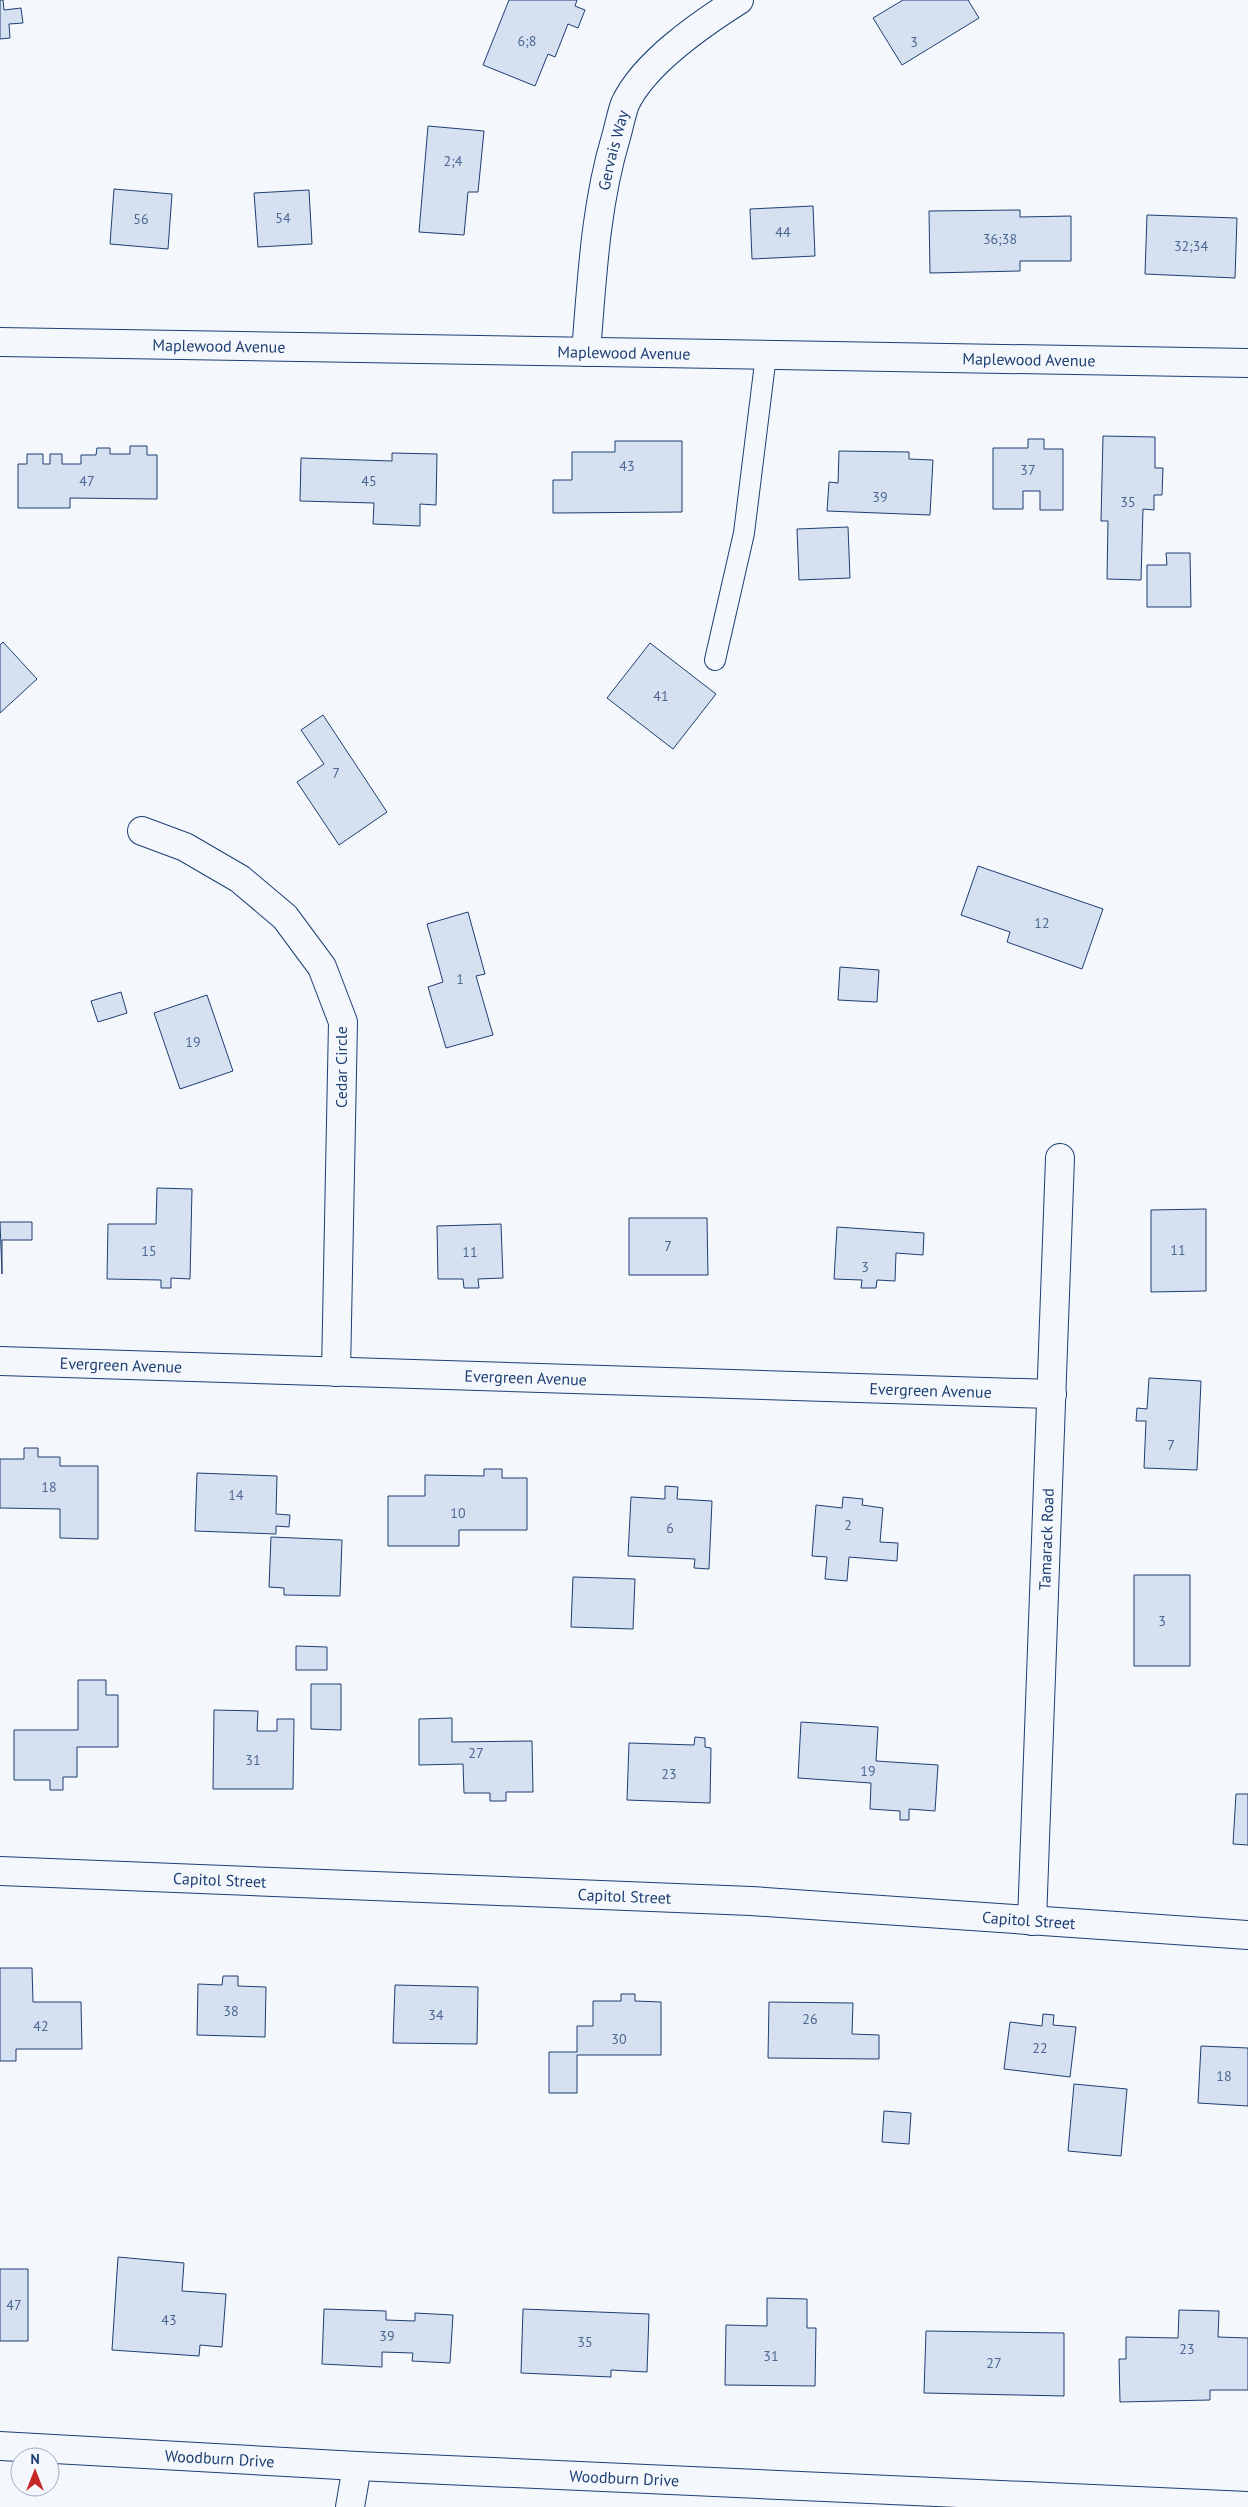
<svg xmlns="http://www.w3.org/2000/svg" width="1248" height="2507" viewBox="0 0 1248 2507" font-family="'PT Sans',sans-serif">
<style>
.building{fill:#d5e0f0;stroke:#1d3f73}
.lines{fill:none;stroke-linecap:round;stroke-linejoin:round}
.service-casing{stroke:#1d3f73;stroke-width:22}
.minor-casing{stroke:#1d3f73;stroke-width:30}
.service{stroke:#f4f7fb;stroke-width:20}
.minor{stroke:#f4f7fb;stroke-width:28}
.labels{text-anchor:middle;stroke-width:4;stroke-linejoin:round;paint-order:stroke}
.number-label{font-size:14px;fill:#4b6792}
.street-label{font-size:16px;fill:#1d3f73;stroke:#f4f7fb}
</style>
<rect width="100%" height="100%" fill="#f4f7fb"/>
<path class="building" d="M 0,0 L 3,0 L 4,10 L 21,8 L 23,23 L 9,24 L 10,38 L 0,39 Z
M 509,0 L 577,0 L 575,6 L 585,10 L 578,28 L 568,24 L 555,57 L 548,54 L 535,86 L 483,65 Z
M 903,0 L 968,0 L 979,18 L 902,65 L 873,18 Z
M 428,126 L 484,131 L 478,192 L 468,192 L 464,235 L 419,232 Z
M 114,189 L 172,194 L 168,249 L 110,244 Z
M 309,190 L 312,244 L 258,247 L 254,193 Z
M 813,206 L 815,256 L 752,259 L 750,209 Z
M 1020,210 L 1020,217 L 1071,216 L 1071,261 L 1020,261 L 1020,271 L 930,273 L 929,211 Z
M 1147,215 L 1237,218 L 1235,278 L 1145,274 Z
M 1103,436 L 1155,437 L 1155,468 L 1163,468 L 1162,495 L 1154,495 L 1154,510 L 1143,509 L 1141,580 L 1107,579 L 1108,521 L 1101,521 Z
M 1028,439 L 1044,439 L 1044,449 L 1063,449 L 1063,510 L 1040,510 L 1040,491 L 1023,491 L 1023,509 L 993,509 L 993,448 L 1028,448 Z
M 615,441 L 682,441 L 682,512 L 553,513 L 553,480 L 572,480 L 572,452 L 615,452 Z
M 130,446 L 147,446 L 147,455 L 157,455 L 157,499 L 70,498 L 70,508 L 18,508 L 18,464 L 27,464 L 27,454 L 43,454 L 43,464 L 50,464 L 50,454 L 62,454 L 62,464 L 81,464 L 81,455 L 96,455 L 97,448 L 110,448 L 110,454 L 130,454 Z
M 839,451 L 909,452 L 909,459 L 933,460 L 930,515 L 827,511 L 829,482 L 838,483 Z
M 392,453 L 437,454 L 436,505 L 420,504 L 420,526 L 373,524 L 374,503 L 300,501 L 301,458 L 392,461 Z
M 848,527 L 850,578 L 799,580 L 797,529 Z
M 1166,553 L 1190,553 L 1191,607 L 1147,607 L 1147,565 L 1167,565 Z
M 3,642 L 37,679 L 0,713 L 0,645 Z
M 650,643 L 716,694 L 673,749 L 607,698 Z
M 323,715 L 387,812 L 339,845 L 297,782 L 324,764 L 301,730 Z
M 978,866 L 1103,909 L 1082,969 L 1007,942 L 1010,932 L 961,915 Z
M 468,912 L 485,974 L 476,976 L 493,1035 L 446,1048 L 428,987 L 443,982 L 427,924 Z
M 840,967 L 879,970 L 877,1002 L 838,1000 Z
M 121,992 L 127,1013 L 98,1022 L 91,1001 Z
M 207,995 L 233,1071 L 180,1089 L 154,1013 Z
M 157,1188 L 192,1189 L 190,1279 L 171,1278 L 171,1288 L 161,1288 L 161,1280 L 107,1279 L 108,1224 L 156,1224 Z
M 1206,1209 L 1206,1291 L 1151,1292 L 1151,1210 Z
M 629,1218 L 707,1218 L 708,1275 L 629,1275 Z
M 0,1222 L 32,1222 L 32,1240 L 2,1240 L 2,1274 Z
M 501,1224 L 503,1278 L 478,1279 L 479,1288 L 464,1288 L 463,1279 L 438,1279 L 437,1226 Z
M 837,1227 L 924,1233 L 923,1255 L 896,1253 L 895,1281 L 877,1280 L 876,1288 L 861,1288 L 862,1280 L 834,1279 Z
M 1149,1378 L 1201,1381 L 1197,1470 L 1144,1468 L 1146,1421 L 1136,1421 L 1137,1408 L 1147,1409 Z
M 24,1448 L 38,1448 L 38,1457 L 60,1457 L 60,1466 L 98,1466 L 98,1539 L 60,1538 L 60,1509 L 0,1508 L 0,1459 L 24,1459 Z
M 484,1469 L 502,1469 L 502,1478 L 527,1478 L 527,1530 L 459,1530 L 459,1546 L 388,1546 L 388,1496 L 425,1496 L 425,1475 L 484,1476 Z
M 197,1473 L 277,1476 L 276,1514 L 290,1515 L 289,1527 L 276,1526 L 276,1534 L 195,1531 Z
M 665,1486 L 678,1487 L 677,1499 L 712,1501 L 709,1569 L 694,1568 L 695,1559 L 628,1556 L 631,1497 L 665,1499 Z
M 843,1497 L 863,1499 L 862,1505 L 883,1508 L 880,1542 L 898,1543 L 897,1561 L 849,1557 L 847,1581 L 825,1579 L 827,1557 L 812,1556 L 816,1505 L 842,1508 Z
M 271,1537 L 342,1540 L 340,1596 L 284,1595 L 284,1588 L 269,1587 Z
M 1134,1575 L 1190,1575 L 1190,1666 L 1134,1666 Z
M 573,1577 L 635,1579 L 633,1629 L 571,1627 Z
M 296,1646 L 327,1647 L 327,1670 L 296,1670 Z
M 78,1680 L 106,1680 L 106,1695 L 118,1695 L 118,1747 L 77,1747 L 77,1777 L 63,1777 L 63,1790 L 50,1790 L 50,1780 L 14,1780 L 14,1730 L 78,1730 Z
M 311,1684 L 341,1684 L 341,1730 L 311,1729 Z
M 214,1710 L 258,1711 L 257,1731 L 277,1731 L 277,1719 L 294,1719 L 293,1789 L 213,1789 Z
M 452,1718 L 452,1742 L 532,1741 L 533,1792 L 506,1792 L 506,1801 L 490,1801 L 490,1793 L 464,1793 L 463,1764 L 419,1765 L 419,1719 Z
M 801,1722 L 878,1727 L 876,1761 L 938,1765 L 935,1811 L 909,1809 L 909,1820 L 900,1820 L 900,1811 L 870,1809 L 871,1783 L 798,1778 Z
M 695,1737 L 705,1738 L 705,1747 L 711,1748 L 710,1803 L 627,1800 L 629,1743 L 694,1745 Z
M 1236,1794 L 1248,1794 L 1248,1845 L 1233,1844 Z
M 0,1968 L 32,1968 L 33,2002 L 81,2002 L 82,2049 L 16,2049 L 16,2061 L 0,2061 Z
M 223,1976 L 238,1976 L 238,1986 L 266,1987 L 265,2037 L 197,2035 L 198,1984 L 222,1985 Z
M 395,1985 L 478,1987 L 477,2044 L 393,2043 Z
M 621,1994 L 635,1994 L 635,2001 L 661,2002 L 661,2055 L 577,2055 L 577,2093 L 549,2093 L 549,2052 L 577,2052 L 577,2026 L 593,2026 L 593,2001 L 621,2001 Z
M 769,2002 L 853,2003 L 852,2034 L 879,2035 L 879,2059 L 768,2058 Z
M 1043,2014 L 1054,2015 L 1053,2025 L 1076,2027 L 1070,2077 L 1004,2069 L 1010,2022 L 1042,2026 Z
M 1201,2046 L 1248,2048 L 1248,2106 L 1198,2103 Z
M 1074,2084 L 1127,2089 L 1121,2156 L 1068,2151 Z
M 884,2111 L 911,2113 L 909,2144 L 882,2142 Z
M 118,2257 L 184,2263 L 182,2291 L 226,2294 L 222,2347 L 200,2345 L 199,2356 L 112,2350 Z
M 0,2269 L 28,2269 L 28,2341 L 0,2341 Z
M 767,2298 L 807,2299 L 807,2328 L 816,2328 L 815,2386 L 725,2385 L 726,2325 L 767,2326 Z
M 324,2309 L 386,2311 L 386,2320 L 415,2321 L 415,2313 L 453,2315 L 450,2363 L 412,2361 L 413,2353 L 382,2352 L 382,2367 L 322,2364 Z
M 523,2309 L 649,2314 L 647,2372 L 611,2370 L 611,2377 L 521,2373 Z
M 1179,2310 L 1219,2311 L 1218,2337 L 1248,2338 L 1248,2390 L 1210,2390 L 1210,2400 L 1120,2402 L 1119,2359 L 1126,2359 L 1126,2337 L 1178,2338 Z
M 926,2331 L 1064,2333 L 1064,2396 L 924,2393 Z"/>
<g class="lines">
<g class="service-casing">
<path id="service" d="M 715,660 L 744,533 L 766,355"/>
</g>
<g class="minor-casing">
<g id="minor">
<path id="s1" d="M 0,342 L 1248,363"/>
<path id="s2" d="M 586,352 C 592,280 595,207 616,137 C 619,127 621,115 625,104 C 644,63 701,24 739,0"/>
<path d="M 142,831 L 185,847 L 240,879 L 285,917 L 322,967 L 343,1022 L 336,1372"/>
<path id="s3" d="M 0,1361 L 1052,1394"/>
<path id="s4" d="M 0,1871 L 751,1901 L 1248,1935"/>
<path id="s5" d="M 1032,1921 L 1060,1158"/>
<path id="s6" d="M 0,2446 L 357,2466 L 1248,2506"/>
<path d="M 350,2507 L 357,2466"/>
</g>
</g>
<use href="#service" class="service"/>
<use href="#minor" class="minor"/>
</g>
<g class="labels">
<g class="number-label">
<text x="527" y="46">6;8</text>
<text x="914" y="47">3</text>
<text x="453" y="166">2;4</text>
<text x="283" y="223">54</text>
<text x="141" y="224">56</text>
<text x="783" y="237">44</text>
<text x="1000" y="244">36;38</text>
<text x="1191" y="251">32;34</text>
<text x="627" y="471">43</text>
<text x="1028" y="475">37</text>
<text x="87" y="486">47</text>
<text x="369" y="486">45</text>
<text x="880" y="502">39</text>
<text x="1128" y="507">35</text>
<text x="661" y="701">41</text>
<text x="336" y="778">7</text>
<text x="1042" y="928">12</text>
<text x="460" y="984">1</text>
<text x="193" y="1047">19</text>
<text x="668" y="1251">7</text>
<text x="1178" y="1255">11</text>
<text x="149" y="1256">15</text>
<text x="470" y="1257">11</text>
<text x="865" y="1272">3</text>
<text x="1171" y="1450">7</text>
<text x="49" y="1492">18</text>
<text x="236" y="1500">14</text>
<text x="458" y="1518">10</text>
<text x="848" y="1530">2</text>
<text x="670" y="1533">6</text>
<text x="1162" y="1626">3</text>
<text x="476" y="1758">27</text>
<text x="253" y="1765">31</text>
<text x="868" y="1776">19</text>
<text x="669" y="1779">23</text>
<text x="231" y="2016">38</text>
<text x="436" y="2020">34</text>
<text x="810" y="2024">26</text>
<text x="41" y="2031">42</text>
<text x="619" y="2044">30</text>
<text x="1040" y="2053">22</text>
<text x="1224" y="2081">18</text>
<text x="14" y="2310">47</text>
<text x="169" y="2325">43</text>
<text x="387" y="2341">39</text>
<text x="585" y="2347">35</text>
<text x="1187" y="2354">23</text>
<text x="771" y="2361">31</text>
<text x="994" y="2368">27</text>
</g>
<g class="street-label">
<text dy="6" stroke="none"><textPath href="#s2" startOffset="204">Gervais Way</textPath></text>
<text dy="6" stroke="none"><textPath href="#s1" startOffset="219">Maplewood Avenue</textPath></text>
<text dy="6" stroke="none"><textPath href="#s1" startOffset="624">Maplewood Avenue</textPath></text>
<text dy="6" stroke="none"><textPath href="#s1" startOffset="1029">Maplewood Avenue</textPath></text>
<text transform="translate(341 1067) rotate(-90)" y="6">Cedar Circle</text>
<text dy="6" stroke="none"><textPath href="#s3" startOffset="121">Evergreen Avenue</textPath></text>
<text dy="6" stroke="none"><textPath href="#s3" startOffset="526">Evergreen Avenue</textPath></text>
<text dy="6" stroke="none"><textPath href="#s3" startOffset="931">Evergreen Avenue</textPath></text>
<text dy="6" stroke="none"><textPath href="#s5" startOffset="382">Tamarack Road</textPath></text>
<text dy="6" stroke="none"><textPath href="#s4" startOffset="220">Capitol Street</textPath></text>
<text dy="6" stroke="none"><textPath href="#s4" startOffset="625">Capitol Street</textPath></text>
<text dy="6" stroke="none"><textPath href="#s4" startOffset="1030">Capitol Street</textPath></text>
<text dy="6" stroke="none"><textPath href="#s6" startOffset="220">Woodburn Drive</textPath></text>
<text dy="6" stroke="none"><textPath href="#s6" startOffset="625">Woodburn Drive</textPath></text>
</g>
</g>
<g transform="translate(35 2472)"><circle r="24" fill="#f4f7fb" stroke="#9eadc5"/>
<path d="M0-4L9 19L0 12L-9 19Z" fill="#c62828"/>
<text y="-8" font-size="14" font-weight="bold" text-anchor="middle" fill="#1d3f73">N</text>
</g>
</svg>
